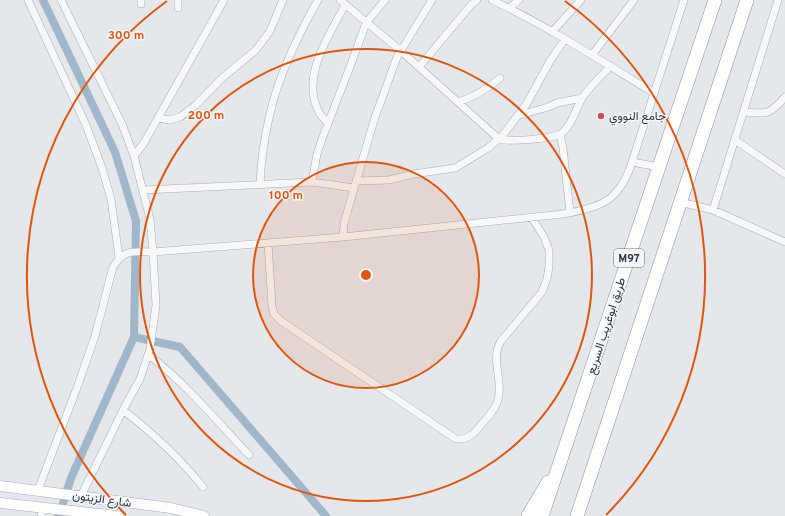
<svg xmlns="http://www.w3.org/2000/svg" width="785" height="516" viewBox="0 0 785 516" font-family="Overpass,Vazirmatn,sans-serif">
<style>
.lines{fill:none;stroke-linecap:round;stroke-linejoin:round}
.canal{stroke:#a0b7ca;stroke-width:8}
.street-casing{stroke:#a9aeb5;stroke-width:8}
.secondary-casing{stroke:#a9aeb5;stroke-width:11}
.highway-casing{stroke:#8b95a2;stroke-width:14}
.street{stroke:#f6f8f9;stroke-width:7}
.secondary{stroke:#fff;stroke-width:10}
.highway{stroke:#fff;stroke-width:13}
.ring{fill:none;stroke:#df570f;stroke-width:2}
.poi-dot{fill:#cc4d68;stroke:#f3f6f8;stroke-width:1.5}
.labels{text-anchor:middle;stroke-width:3;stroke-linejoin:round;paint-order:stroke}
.shield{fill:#f3f6f8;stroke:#677079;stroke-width:1}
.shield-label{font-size:11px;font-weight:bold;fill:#2b3643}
.poi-label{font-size:12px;fill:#2b3643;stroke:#f3f6f8;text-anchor:start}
.street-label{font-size:12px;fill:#2b3643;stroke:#f3f6f8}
.centre{fill:#df570f;stroke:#f3f6f8;stroke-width:2}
.ring-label{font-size:12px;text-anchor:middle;font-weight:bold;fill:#df570f;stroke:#f3f6f8;stroke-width:3;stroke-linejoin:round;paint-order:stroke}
</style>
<rect width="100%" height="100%" fill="#e4e7eb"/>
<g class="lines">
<path class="canal" d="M 43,0 L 115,152 L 136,221 L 134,337 L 71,478 L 59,516
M 134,337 L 180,347 L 326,516"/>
<g class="street-casing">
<path id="street" d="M 28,0 L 86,125 L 102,168 L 111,199 L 119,257
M 61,0 L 122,124 L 134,156 L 150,219 L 153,252 L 156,305 L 150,349 L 140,379 L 123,410 L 81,496
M 178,0 L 178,8
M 340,0 L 401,51 L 499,139 C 510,142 553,139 562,133 C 572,125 576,109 582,98 C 590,86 601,76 611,66
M 492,0 C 549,27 601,61 654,93
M 141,4 L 141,0
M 509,8 L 519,0
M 552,32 L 581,0
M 592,55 L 634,0
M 419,67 L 471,5 L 477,0
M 458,102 C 475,97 487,89 500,78
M 745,112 C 768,114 769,115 785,97
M 517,116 L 548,107 L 557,103 L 582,98
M 158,118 L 169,120 L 180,117 L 196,105 L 221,79 L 256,50 L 270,31 L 283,0
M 328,123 C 325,120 322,117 320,114 C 299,78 329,36 345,5
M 560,134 L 563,148 L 570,213
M 735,140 L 785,174
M 134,156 L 144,143 L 224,0
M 632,162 L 684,0
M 356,181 L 389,180 L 413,174 L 455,168 L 488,148 L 502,136 L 526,105 L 550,61 L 565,39
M 312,182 L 317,154 L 322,139 L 353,59 L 366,23 L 385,0
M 260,184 C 261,162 264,140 269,118 C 278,76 297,37 318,0
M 143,190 L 312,182 L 354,188
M 680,202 L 713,210 L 785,242
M 713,210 L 778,0
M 343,237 L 344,224 L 349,206 L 375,117 L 384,93 L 397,57 L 432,0
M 268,243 L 272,306 L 274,314 L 281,321 L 456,439 C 468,440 474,434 481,425 C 486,419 493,412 496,405 C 506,384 489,360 501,341 L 542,292 L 547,279 L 549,266 L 549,250 L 544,237 L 532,218
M 149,355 C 186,384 217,421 249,455
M 123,410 C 154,434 178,456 203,487
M 38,490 L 78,385 L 95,336 L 113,267 C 125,248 133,252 153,252 L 343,237 L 563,214 C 600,208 620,201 632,162 L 659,167
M 41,516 L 44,508"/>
</g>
<g class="secondary-casing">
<path id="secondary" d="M 0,486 L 171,508 L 204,516
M 0,503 L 118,516"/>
</g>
<g class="highway-casing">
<path id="highway" d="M 528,516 L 548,482
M 542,516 L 715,0
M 577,516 L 747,0"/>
</g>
<use href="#street" class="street"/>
<use href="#secondary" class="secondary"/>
<use href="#highway" class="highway"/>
</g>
<circle cx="366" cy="275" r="113" fill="#df570f" fill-opacity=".12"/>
<g class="ring">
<circle cx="366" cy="275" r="113"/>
<circle cx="366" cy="275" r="226"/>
<path d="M126 515A339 339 0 0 1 167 1M565 1A339 339 0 0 1 606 515"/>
</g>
<circle class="poi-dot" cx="601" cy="116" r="4"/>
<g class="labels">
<rect class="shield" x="614" y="249" width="30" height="18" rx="3"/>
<g class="shield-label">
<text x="629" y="262">M97</text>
</g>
<g class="poi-label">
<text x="609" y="120">جامع النووي</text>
</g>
<g class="street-label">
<text transform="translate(606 326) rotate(-72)" y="4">طريق ابوغريب السريع</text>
<text transform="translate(102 499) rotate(8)" y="4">شارع الزيتون</text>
</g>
</g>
<circle cx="366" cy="275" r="6" class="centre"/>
<g class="ring-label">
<text x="126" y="39">300 m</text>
<text x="206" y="119">200 m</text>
<text x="286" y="199">100 m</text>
</g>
</svg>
